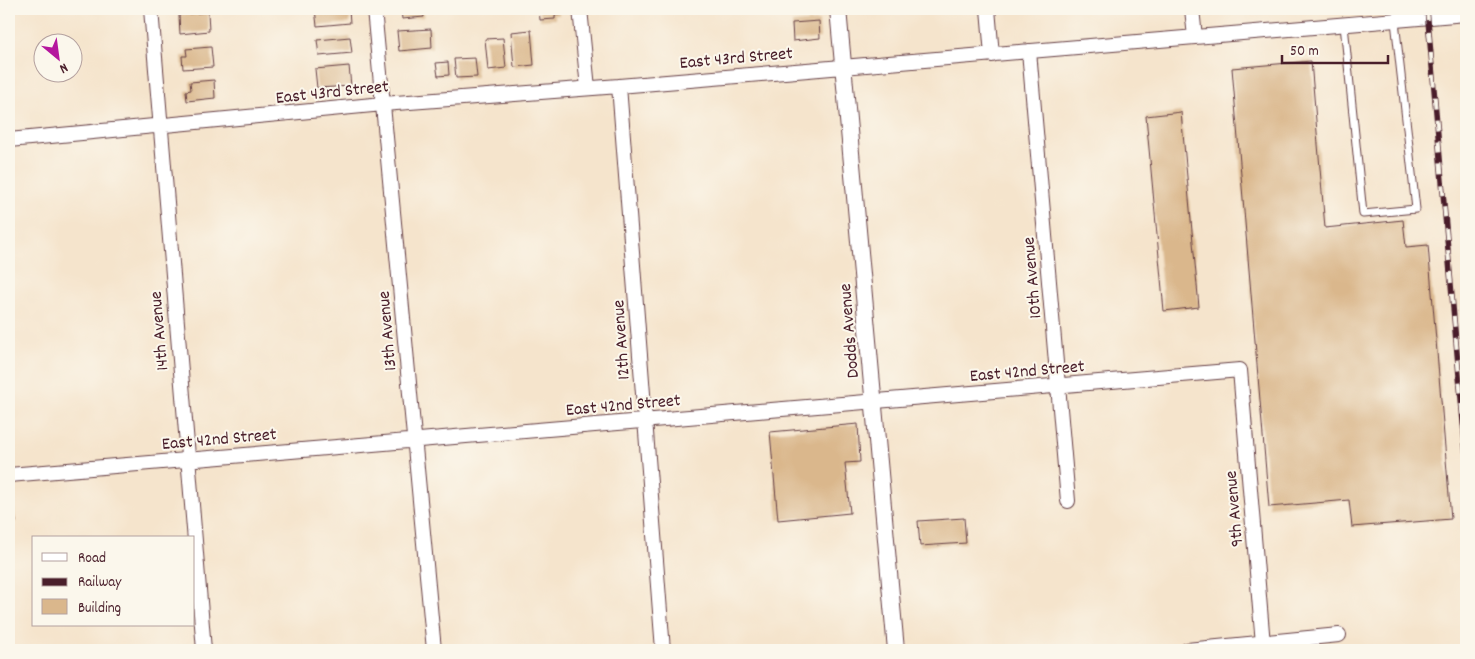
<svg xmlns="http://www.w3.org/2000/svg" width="1475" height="659" viewBox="0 0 1475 659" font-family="Dekko,sans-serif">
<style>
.building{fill:#dab78c}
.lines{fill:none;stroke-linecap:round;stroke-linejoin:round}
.service-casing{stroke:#643d43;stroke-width:9}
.minor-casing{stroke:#643d43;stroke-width:16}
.tertiary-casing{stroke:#643d43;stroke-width:18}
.service{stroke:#fff;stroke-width:7}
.minor{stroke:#fff;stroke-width:14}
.tertiary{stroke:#fff;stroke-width:16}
.rail-casing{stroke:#4a1f2b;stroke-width:5.5}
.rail{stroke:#fbf7ec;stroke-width:4;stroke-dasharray:11;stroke-linecap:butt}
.labels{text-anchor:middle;stroke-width:4;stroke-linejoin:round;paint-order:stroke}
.street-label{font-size:18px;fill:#4a1f2b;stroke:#fbf7ec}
</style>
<rect width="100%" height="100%" fill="#fbf7ec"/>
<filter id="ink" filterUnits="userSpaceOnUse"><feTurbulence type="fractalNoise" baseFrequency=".02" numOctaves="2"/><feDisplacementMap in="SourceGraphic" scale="10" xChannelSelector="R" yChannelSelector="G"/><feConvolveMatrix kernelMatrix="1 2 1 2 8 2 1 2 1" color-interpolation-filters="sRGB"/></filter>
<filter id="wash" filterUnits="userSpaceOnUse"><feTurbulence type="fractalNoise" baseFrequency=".0096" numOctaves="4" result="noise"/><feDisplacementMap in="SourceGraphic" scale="20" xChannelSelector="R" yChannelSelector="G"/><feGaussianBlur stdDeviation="1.12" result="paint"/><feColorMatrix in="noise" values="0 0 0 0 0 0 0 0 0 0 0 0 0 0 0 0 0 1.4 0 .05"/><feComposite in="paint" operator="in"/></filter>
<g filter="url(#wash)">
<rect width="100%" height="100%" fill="#f5e4cc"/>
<g id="blocks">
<path class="building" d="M 315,9 L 349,9 L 350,23 L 317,26 Z
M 401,9 L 423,9 L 424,17 L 402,19 Z
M 539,9 L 559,9 L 559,15 L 555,15 L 555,19 L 540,20 Z
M 208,12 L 209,31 L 180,34 L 179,15 Z
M 819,21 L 820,38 L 793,41 L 792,23 Z
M 431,29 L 432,48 L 399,51 L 397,31 Z
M 531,30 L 534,65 L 514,67 L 511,32 Z
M 350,37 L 352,53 L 319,56 L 317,40 Z
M 503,38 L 506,68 L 488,70 L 485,39 Z
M 211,47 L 213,67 L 183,69 L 182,56 L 187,56 L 186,49 Z
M 475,58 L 477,77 L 456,78 L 454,59 Z
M 1311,61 L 1325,228 L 1403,220 L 1406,247 L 1428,245 L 1451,519 L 1352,527 L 1349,500 L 1269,507 L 1232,68 Z
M 448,62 L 449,75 L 438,76 L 436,63 Z
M 349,66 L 351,86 L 317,88 L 315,69 Z
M 214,80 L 215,98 L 187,101 L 186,91 L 191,90 L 190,82 Z
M 1181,112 L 1199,307 L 1164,311 L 1146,116 Z
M 858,424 L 860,462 L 845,463 L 850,513 L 778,520 L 770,432 Z
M 9,500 L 13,500 L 16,522 L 9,523 Z
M 964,518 L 966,543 L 920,546 L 918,521 Z"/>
</g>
</g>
<g filter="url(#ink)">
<use href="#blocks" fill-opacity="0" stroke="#643d43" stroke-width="1"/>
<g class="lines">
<g class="service-casing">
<path id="service" d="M 1344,25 L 1363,214 L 1416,209 L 1395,21"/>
</g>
<g class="minor-casing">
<path id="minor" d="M 151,9 L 204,650
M 374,9 L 434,650
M 580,9 L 588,88
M 988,9 L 992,55
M 1192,9 L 1195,37
M 1029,51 L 1068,501
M 619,86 L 663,650
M 9,140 L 383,104 L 619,86 L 1466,14
M 9,475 L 1240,370 L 1263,644
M 1187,650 L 1339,635"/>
</g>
<g class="tertiary-casing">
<path id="tertiary" d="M 838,9 L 896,650"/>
</g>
<use href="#service" class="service"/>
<use href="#minor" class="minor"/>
<use href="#tertiary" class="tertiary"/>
<g class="rail-casing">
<path id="rail" d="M 1427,9 L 1466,456"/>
</g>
<use href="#rail" class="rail"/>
</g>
</g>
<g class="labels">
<g class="street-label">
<text transform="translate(736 57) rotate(-5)" y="6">East 43rd Street</text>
<text transform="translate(332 91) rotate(-6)" y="6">East 43rd Street</text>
<text transform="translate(1031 278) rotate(-95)" y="6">10th Avenue</text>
<text transform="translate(158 331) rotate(-95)" y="6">14th Avenue</text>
<text transform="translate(386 331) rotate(-95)" y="6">13th Avenue</text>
<text transform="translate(848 331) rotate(-95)" y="6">Dodds Avenue</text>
<text transform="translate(620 340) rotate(-94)" y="6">12th Avenue</text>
<text transform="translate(1027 370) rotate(-5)" y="6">East 42nd Street</text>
<text transform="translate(623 404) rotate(-5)" y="6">East 42nd Street</text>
<text transform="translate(219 438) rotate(-5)" y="6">East 42nd Street</text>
<text transform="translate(1233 509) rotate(-95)" y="6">9th Avenue</text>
</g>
</g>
<rect width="1475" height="659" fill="none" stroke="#fbf7ec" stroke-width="30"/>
<rect x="32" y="536" width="162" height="90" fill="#fbf7ec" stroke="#b4a19f"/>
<rect x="42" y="553" width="25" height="8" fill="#ffffff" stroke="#b4a19f"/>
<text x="78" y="562" font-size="15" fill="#4a1f2b">Road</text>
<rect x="42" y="578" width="25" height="8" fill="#4a1f2b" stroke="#b4a19f"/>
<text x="78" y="586" font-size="15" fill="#4a1f2b">Railway</text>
<rect x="42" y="599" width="25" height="15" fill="#dab78c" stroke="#b4a19f"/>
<text x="78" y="612" font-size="15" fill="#4a1f2b">Building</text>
<g transform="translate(58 58) rotate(151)"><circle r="24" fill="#fbf7ec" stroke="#b4a19f"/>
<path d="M0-4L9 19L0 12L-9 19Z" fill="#b5179e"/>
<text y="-8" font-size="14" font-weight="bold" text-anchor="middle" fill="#4a1f2b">N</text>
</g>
<path d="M1282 55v8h106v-8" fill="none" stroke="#4a1f2b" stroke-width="2.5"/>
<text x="1290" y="55" font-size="15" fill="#4a1f2b" stroke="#fbf7ec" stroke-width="4" paint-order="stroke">50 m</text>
</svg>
